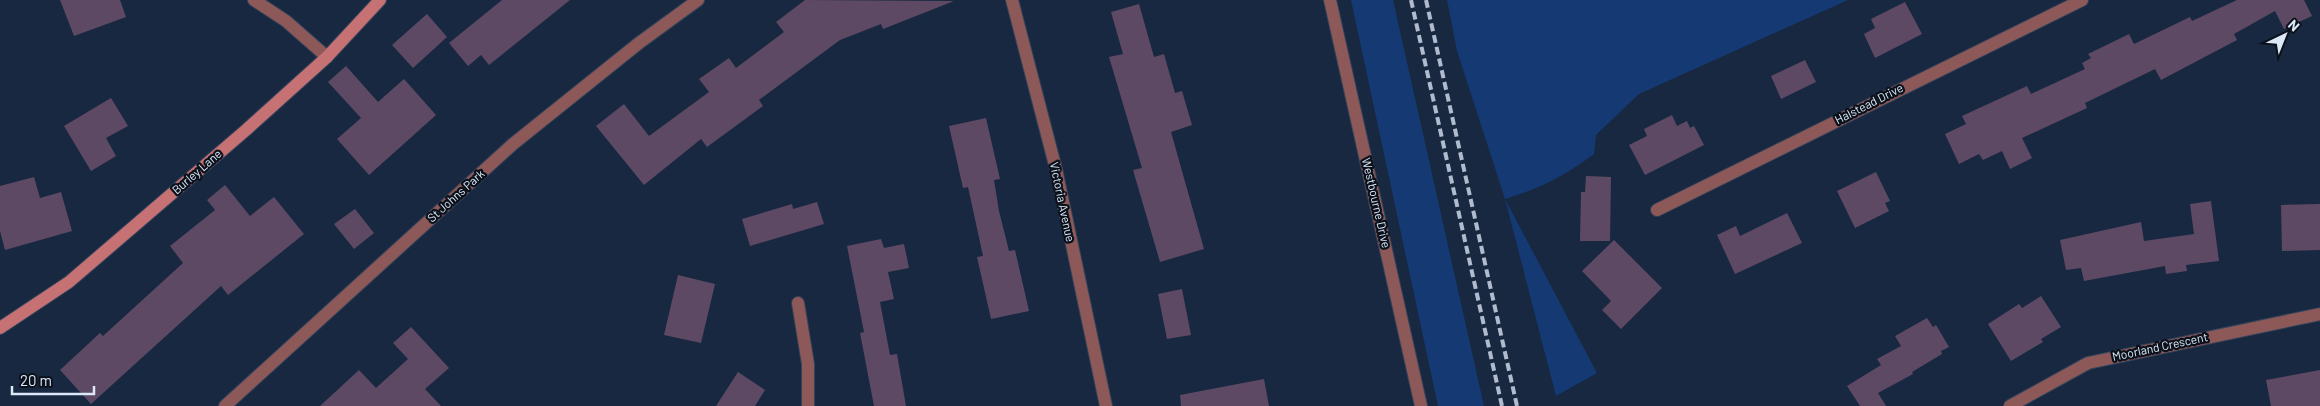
<svg xmlns="http://www.w3.org/2000/svg" width="2320" height="406" viewBox="0 0 2320 406" font-family="Barlow,sans-serif">
<style>
.green{fill:#143973}
.building{fill:#5e4964}
.lines{fill:none;stroke-linecap:round;stroke-linejoin:round}
.street-casing{stroke:#33435a;stroke-width:14}
.secondary-casing{stroke:#33435a;stroke-width:14}
.street{stroke:#8d5858;stroke-width:12}
.secondary{stroke:#c67173;stroke-width:12}
.rail{stroke:#b0bcce;stroke-width:4;stroke-dasharray:8 4;stroke-linecap:butt}
.labels{text-anchor:middle;stroke-width:4.5;stroke-linejoin:round;paint-order:stroke}
.street-label{font-size:12px;fill:#dce7f7;stroke:#0a111b}
</style>
<rect width="100%" height="100%" fill="#182840"/>
<path class="green" d="M 1351,0 L 1393,0 L 1484,406 L 1438,406 Z
M 1447,0 L 1848,0 L 1639,94 L 1596,135 L 1594,154 C 1564,176 1542,188 1505,199 L 1597,373 L 1556,396 L 1505,199 L 1457,51 Z"/>
<path class="building" d="M 60,0 L 120,0 L 126,17 L 74,36 Z
M 502,0 L 570,0 L 489,65 L 481,55 L 468,66 L 449,43 Z
M 805,0 L 954,1 L 883,29 L 881,24 L 840,40 L 759,100 L 763,106 L 707,147 L 701,139 L 644,185 L 596,126 L 624,104 L 649,136 L 709,92 L 699,79 L 729,58 L 736,68 L 784,32 L 776,22 Z
M 2237,0 L 2304,0 L 2312,16 L 2284,29 L 2275,11 L 2234,34 L 2237,40 L 2161,80 L 2155,69 L 2085,103 L 2087,108 L 2022,138 L 2032,158 L 2010,169 L 2002,151 L 1983,160 L 1979,154 L 1959,164 L 1945,134 L 1966,124 L 1962,116 L 2027,86 L 2031,94 L 2085,69 L 2082,63 L 2091,58 L 2088,54 L 2129,34 L 2134,44 L 2190,17 L 2192,21 Z
M 1905,2 L 1922,34 L 1875,58 L 1864,34 L 1875,28 L 1871,19 Z
M 1139,4 L 1154,57 L 1164,54 L 1175,93 L 1182,91 L 1192,125 L 1171,132 L 1204,249 L 1160,262 L 1133,170 L 1142,168 L 1109,57 L 1123,54 L 1111,12 Z
M 427,14 L 447,37 L 413,68 L 392,45 Z
M 1805,60 L 1816,82 L 1781,99 L 1771,76 Z
M 346,66 L 378,102 L 404,79 L 436,115 L 369,175 L 337,139 L 361,118 L 328,82 Z
M 111,98 L 128,126 L 106,138 L 116,156 L 91,171 L 64,126 Z
M 1672,115 L 1677,126 L 1687,121 L 1690,128 L 1694,126 L 1704,145 L 1645,175 L 1629,145 L 1647,136 L 1644,129 Z
M 986,118 L 1000,179 L 994,180 L 999,211 L 1009,251 L 1015,250 L 1029,311 L 991,319 L 977,257 L 983,256 L 968,187 L 963,188 L 949,126 Z
M 1876,172 L 1890,201 L 1885,203 L 1889,211 L 1855,228 L 1837,191 Z
M 1586,176 L 1611,177 L 1610,241 L 1580,241 L 1581,192 L 1585,192 Z
M 34,177 L 40,198 L 61,192 L 72,231 L 5,250 L 0,231 L 0,186 Z
M 225,185 L 250,216 L 274,197 L 304,234 L 228,295 L 221,286 L 91,404 L 60,370 L 100,333 L 103,336 L 183,263 L 170,246 L 215,210 L 207,200 Z
M 2211,201 L 2219,261 L 2186,265 L 2187,271 L 2166,274 L 2165,266 L 2084,281 L 2081,268 L 2066,270 L 2060,240 L 2141,222 L 2144,241 L 2194,234 L 2190,204 Z
M 817,202 L 824,224 L 750,246 L 742,219 L 792,204 L 793,209 Z
M 2320,204 L 2320,250 L 2282,251 L 2281,205 Z
M 355,209 L 374,233 L 354,249 L 334,224 Z
M 1787,213 L 1802,243 L 1735,274 L 1717,235 L 1736,226 L 1740,236 Z
M 881,239 L 884,248 L 904,244 L 909,268 L 888,272 L 894,299 L 880,302 L 890,355 L 897,354 L 906,406 L 874,406 L 860,333 L 864,332 L 847,246 Z
M 1614,240 L 1662,288 L 1621,329 L 1602,310 L 1611,301 L 1582,271 Z
M 678,275 L 715,284 L 701,343 L 664,335 Z
M 1182,289 L 1191,335 L 1167,339 L 1158,294 Z
M 2041,296 L 2061,327 L 2041,339 L 2043,342 L 2011,361 L 1988,324 L 2019,304 L 2022,308 Z
M 1927,318 L 1933,327 L 1936,325 L 1949,347 L 1941,351 L 1942,354 L 1912,372 L 1913,374 L 1878,393 L 1886,406 L 1860,406 L 1847,386 L 1881,365 L 1877,359 L 1901,346 L 1895,336 Z
M 411,327 L 449,368 L 425,389 L 441,406 L 320,406 L 359,370 L 376,388 L 408,359 L 393,343 Z
M 2320,370 L 2320,406 L 2271,406 L 2266,380 Z
M 738,372 L 765,390 L 755,406 L 716,406 Z
M 1264,379 L 1269,406 L 1181,406 L 1180,395 Z"/>
<g class="lines">
<g class="street-casing">
<path id="street" d="M 254,0 L 286,21 L 327,57
M 1012,0 L 1056,169 L 1106,406
M 1330,0 L 1421,406
M 1657,210 L 2082,0
M 798,303 L 808,364 L 808,406
M 225,406 L 513,144 L 639,43 L 698,0
M 2010,406 L 2088,363 L 2320,314"/>
</g>
<g class="secondary-casing">
<path id="secondary" d="M 0,328 L 69,282 L 246,130 L 327,57 L 380,0"/>
</g>
<use href="#street" class="street"/>
<use href="#secondary" class="secondary"/>
<path class="rail" d="M 1411,0 L 1502,406
M 1426,0 L 1517,406"/>
</g>
<g class="labels">
<g class="street-label">
<text transform="translate(1869 104) rotate(-27)" y="4">Halstead Drive</text>
<text transform="translate(197 172) rotate(-41)" y="4">Burley Lane</text>
<text transform="translate(456 196) rotate(-42)" y="4">St Johns Park</text>
<text transform="translate(1062 202) rotate(78)" y="4">Victoria Avenue</text>
<text transform="translate(1376 203) rotate(77)" y="4">Westbourne Drive</text>
<text transform="translate(2160 347) rotate(-12)" y="4">Moorland Crescent</text>
</g>
</g>
<g transform="translate(2285 35) rotate(43)" stroke="#0a111b" stroke-width="4" paint-order="stroke">
<path d="M0-4L9 19L0 12L-9 19Z" fill="#dce7f7"/>
<text y="-8" font-size="14" font-weight="bold" text-anchor="middle" fill="#dce7f7">N</text>
</g>
<path d="M12 386v8h82v-8" fill="none" stroke="#dce7f7" stroke-width="2.5"/>
<text x="20" y="386" font-size="15" fill="#dce7f7" stroke="#0a111b" stroke-width="4" paint-order="stroke">20 m</text>
</svg>
